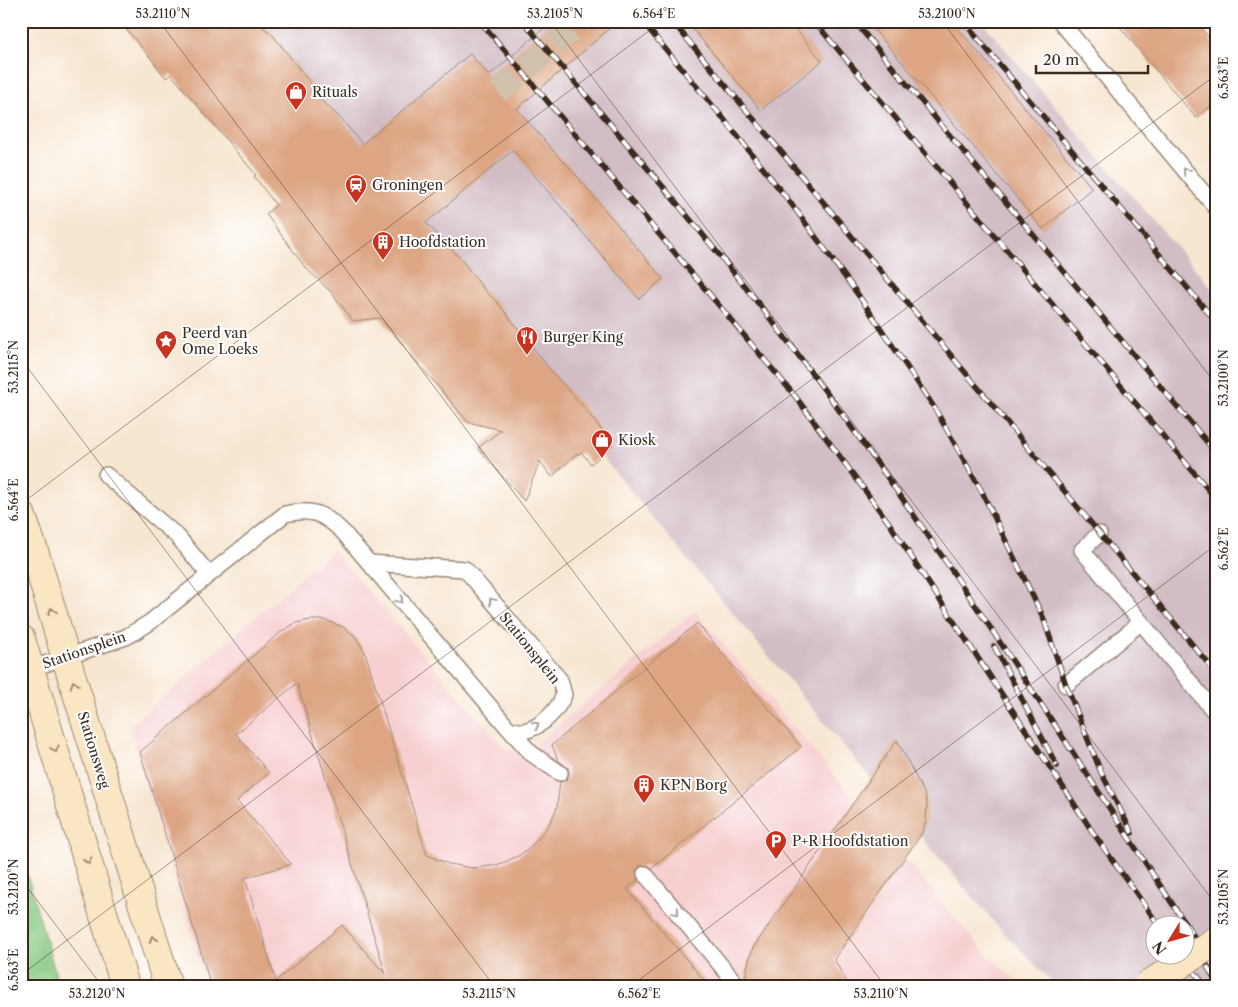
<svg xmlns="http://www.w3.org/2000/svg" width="1238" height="1007" viewBox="0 0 1238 1007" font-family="'Libre Caslon Text',serif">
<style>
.built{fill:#f7cfd0}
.industrial{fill:#d2bdc5;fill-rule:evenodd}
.green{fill:#86c880;stroke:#60794f}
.building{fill:#dda583;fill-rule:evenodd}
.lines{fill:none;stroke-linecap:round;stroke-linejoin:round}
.pedestrian-tunnel{stroke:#d1c0ac;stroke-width:24;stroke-dasharray:24 12;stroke-linecap:butt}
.service-casing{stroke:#987;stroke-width:18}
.secondary-casing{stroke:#987;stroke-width:30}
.service{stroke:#fff;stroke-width:15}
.secondary{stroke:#fbe6c4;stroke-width:28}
.rail-casing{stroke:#3b2a1e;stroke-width:5.5}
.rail{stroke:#fff;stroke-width:4;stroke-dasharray:11;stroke-linecap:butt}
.secondary-bridge-casing{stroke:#987;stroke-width:30;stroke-linecap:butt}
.secondary-bridge{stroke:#fbe6c4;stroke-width:28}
.oneway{stroke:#a79f9a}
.oneway2{stroke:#9b8871}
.ticks{fill:none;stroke:#3b2a1e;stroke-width:1;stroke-opacity:0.45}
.labels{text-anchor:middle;stroke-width:4;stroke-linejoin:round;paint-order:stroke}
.poi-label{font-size:14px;fill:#3b2a1e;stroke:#fff;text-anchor:start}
.street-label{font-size:14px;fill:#3b2a1e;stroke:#fff}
.neatline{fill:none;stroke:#3b2a1e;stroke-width:2}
.ticks-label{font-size:12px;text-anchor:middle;fill:#3b2a1e}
</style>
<rect width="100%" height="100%" fill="#fff"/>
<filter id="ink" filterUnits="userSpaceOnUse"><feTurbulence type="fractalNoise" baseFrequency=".02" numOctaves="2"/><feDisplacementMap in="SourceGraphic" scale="10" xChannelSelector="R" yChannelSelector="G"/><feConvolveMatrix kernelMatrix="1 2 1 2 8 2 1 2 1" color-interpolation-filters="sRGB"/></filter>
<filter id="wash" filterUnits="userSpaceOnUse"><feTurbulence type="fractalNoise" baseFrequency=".0096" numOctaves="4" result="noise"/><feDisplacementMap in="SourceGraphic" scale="20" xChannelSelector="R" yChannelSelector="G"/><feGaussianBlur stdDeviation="1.12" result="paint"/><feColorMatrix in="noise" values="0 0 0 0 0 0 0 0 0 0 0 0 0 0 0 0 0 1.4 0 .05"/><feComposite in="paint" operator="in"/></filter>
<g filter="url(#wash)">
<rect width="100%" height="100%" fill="#f7e6d0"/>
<path class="built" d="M 333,550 L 505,749 L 526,752 L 695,611 L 948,910 L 989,957 L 1023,986 L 207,986 L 142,771 L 130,726 Z"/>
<path class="industrial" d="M 238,21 L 981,21 L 1217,294 L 1217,986 L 1056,986 L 1000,929 L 857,762 ZM 1156,924 L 1186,924 L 1186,954 L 1156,954 Z"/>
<path class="green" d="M 21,853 L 59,986 L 29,986 L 21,951 Z"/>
<g id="blocks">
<path class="building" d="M 119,21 L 255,21 L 272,34 L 314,88 L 311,90 L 343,121 L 362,144 L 470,54 L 489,76 L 552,21 L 618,21 L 517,109 L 564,163 L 565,162 L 663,279 L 639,299 L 513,150 L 426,223 L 461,259 L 486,292 L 497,302 L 553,373 L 582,405 L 613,445 L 591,464 L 581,452 L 578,455 L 577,453 L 552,477 L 540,461 L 524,501 L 478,448 L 501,430 L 468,422 L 380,318 L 353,321 L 332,293 L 305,267 L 266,214 L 276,205 L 254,176 L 256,175 L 171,74 L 166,78 L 149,56 Z
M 686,21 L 789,21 L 822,61 L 761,110 Z
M 867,21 L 952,21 L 1092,188 L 1043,229 Z
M 1115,21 L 1195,21 L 1217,47 L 1217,101 L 1196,118 Z
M 310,620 L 325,620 L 343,627 L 355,636 L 365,652 L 427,855 L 449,864 L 473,868 L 491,866 L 503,863 L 520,855 L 534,843 L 546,829 L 552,819 L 557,807 L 560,782 L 567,779 L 569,774 L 568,768 L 558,760 L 552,745 L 697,623 L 801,747 L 652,868 L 648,865 L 639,867 L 636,871 L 638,880 L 627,889 L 709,986 L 211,986 L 140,752 L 282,631 L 296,623 ZM 297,683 L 311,730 L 386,975 L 342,925 L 276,981 L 245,878 L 291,864 L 237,801 L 269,773 L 236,734 Z
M 897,740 L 925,795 L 927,804 L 926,821 L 922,833 L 834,959 L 849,986 L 747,986 L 745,980 L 749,959 L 753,948 Z"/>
</g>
</g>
<g filter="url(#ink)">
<use href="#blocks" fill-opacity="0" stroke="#987" stroke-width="1"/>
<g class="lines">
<path class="pedestrian-tunnel" d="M 498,92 L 582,21"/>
<g class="service-casing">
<path id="service" d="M 1060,21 L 1217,209
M 106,475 L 178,537 L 209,575
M 1099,534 L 1082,550 L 1217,715
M 30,669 L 126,637 L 149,623 L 285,514 C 312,508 323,513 343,532 L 509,729 C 514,730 519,732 524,731 C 542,727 557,711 564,695 L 560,680 L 465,569 L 369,563
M 1066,685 L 1141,622
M 509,729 L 532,754 L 560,773
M 645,874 L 738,986"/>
</g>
<g class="secondary-casing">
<path id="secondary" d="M 21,514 L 35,554 L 66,658 L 168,986
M 21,639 L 125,986"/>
</g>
<use href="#service" class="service"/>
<use href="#secondary" class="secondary"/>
<g class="rail-casing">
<path id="rail" d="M 480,21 L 795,396 L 889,523 L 1096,837 L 1158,924
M 523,21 C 608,122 695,222 776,326 C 935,532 1072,755 1217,971
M 642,21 L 723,118 L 793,206 L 859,296 L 934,407 L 982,492 L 1043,617 L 1066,685 L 1101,772 L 1132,833
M 672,21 L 1217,674
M 814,21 L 1217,500
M 854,21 L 1217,454
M 963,21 L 1217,323
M 994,646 L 1057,766
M 1181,954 L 1205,986
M 1207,966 L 1217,984"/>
</g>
<use href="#rail" class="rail"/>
<g class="secondary-bridge-casing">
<path id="secondary-bridge" d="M 1147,986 L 1217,940"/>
</g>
<use href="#secondary-bridge" class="secondary-bridge"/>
</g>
<defs><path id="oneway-chevron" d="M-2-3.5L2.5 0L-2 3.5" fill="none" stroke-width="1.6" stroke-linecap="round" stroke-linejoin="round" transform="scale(1.25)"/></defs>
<g class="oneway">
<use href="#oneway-chevron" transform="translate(1186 171) rotate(-130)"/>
<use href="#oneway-chevron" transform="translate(400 600) rotate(50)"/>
<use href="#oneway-chevron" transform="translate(492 601) rotate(-130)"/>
<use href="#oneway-chevron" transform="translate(536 725) rotate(-29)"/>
<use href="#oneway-chevron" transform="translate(676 912) rotate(50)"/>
</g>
<g class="oneway2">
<use href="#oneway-chevron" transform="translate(52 611) rotate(-106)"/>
<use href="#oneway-chevron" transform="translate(74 684) rotate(-108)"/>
<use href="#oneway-chevron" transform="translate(55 749) rotate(74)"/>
<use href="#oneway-chevron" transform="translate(88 861) rotate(73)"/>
<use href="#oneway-chevron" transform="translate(153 939) rotate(-107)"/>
</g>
</g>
<path class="ticks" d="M 159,21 L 885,986M 550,21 L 1217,906M 942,21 L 1217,386M 21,34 L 38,21M 21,359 L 494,986M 21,504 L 662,21M 21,879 L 102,986M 21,975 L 1217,74M 631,986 L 1217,544"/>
<defs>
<g id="shop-pin" transform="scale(1.125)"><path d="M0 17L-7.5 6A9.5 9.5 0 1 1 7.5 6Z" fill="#c8321e" stroke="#fff"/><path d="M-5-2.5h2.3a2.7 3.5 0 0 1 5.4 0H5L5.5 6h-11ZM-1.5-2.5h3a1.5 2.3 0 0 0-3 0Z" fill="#fff"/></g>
<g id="station-pin" transform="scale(1.125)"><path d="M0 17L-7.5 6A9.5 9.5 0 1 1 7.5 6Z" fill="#c8321e" stroke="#fff"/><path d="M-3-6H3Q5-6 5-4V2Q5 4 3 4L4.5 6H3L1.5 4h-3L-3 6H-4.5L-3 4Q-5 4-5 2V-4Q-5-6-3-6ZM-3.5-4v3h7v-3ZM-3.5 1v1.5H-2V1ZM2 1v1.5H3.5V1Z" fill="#fff"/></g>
<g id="building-pin" transform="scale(1.125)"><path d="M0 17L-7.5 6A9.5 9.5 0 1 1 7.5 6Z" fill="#c8321e" stroke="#fff"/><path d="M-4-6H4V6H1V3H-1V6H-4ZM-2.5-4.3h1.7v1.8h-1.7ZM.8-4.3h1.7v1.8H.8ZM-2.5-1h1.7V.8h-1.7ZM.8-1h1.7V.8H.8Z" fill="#fff"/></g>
<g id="restaurant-pin" transform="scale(1.125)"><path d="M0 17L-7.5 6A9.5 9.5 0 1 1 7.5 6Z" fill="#c8321e" stroke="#fff"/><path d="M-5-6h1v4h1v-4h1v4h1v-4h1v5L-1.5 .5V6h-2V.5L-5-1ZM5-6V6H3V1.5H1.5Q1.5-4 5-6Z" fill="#fff"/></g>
<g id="sight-pin" transform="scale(1.125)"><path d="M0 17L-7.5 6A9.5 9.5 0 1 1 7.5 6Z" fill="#c8321e" stroke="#fff"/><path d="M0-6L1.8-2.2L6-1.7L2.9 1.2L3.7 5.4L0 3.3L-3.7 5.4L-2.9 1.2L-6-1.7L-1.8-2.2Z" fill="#fff"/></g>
<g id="parking-pin" transform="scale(1.125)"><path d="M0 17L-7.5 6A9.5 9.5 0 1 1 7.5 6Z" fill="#c8321e" stroke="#fff"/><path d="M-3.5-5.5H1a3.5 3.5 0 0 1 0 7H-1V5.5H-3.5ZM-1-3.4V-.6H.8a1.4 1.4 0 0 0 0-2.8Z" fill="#fff"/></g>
</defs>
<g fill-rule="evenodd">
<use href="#shop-pin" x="296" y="92"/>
<use href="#station-pin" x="356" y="185"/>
<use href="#building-pin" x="383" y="242"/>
<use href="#restaurant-pin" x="527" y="337"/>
<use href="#sight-pin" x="166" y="341"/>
<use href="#shop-pin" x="602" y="440"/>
<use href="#building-pin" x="644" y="785"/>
<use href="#parking-pin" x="776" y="841"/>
</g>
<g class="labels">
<g class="poi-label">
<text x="312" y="97">Rituals</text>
<text x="372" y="190">Groningen</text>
<text x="399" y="247">Hoofdstation</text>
<text x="182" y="338">Peerd van<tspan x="182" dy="16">Ome Loeks</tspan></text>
<text x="543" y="342">Burger King</text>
<text x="618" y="445">Kiosk</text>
<text x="660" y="790">KPN Borg</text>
<text x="792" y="846">P+R Hoofdstation</text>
</g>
<g class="street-label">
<text transform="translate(530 648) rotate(51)" y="5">Stationsplein</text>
<text transform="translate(84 650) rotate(-19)" y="5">Stationsplein</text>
<text transform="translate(94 750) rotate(73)" y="5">Stationsweg</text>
</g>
</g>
<rect width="1238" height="1007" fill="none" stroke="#fff" stroke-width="55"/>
<g transform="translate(1170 940) rotate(233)"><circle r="24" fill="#ffffff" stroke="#b1aaa5"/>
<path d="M0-4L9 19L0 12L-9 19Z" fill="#c8321e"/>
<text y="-8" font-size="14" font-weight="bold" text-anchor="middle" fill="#3b2a1e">N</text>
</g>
<path d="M1036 65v8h112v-8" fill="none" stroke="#3b2a1e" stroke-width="2.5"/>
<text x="1043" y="65" font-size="15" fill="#3b2a1e" stroke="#ffffff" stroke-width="4" paint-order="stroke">20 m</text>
<rect x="28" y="28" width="1182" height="952" class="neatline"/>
<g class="ticks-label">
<text x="163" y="18">53.2110°N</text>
<text x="555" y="18">53.2105°N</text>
<text x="654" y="18">6.564°E</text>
<text x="947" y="18">53.2100°N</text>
<text transform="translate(1224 78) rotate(-90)" y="4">6.563°E</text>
<text transform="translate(14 367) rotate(-90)" y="4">53.2115°N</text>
<text transform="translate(1224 378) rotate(-90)" y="4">53.2100°N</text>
<text transform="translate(14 500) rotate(-90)" y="4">6.564°E</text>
<text transform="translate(1224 549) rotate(-90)" y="4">6.562°E</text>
<text transform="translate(14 887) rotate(-90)" y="4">53.2120°N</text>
<text transform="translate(1224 897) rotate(-90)" y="4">53.2105°N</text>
<text transform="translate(14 970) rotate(-90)" y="4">6.563°E</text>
<text x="97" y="998">53.2120°N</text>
<text x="489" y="998">53.2115°N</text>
<text x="639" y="998">6.562°E</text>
<text x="881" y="998">53.2110°N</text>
</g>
</svg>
